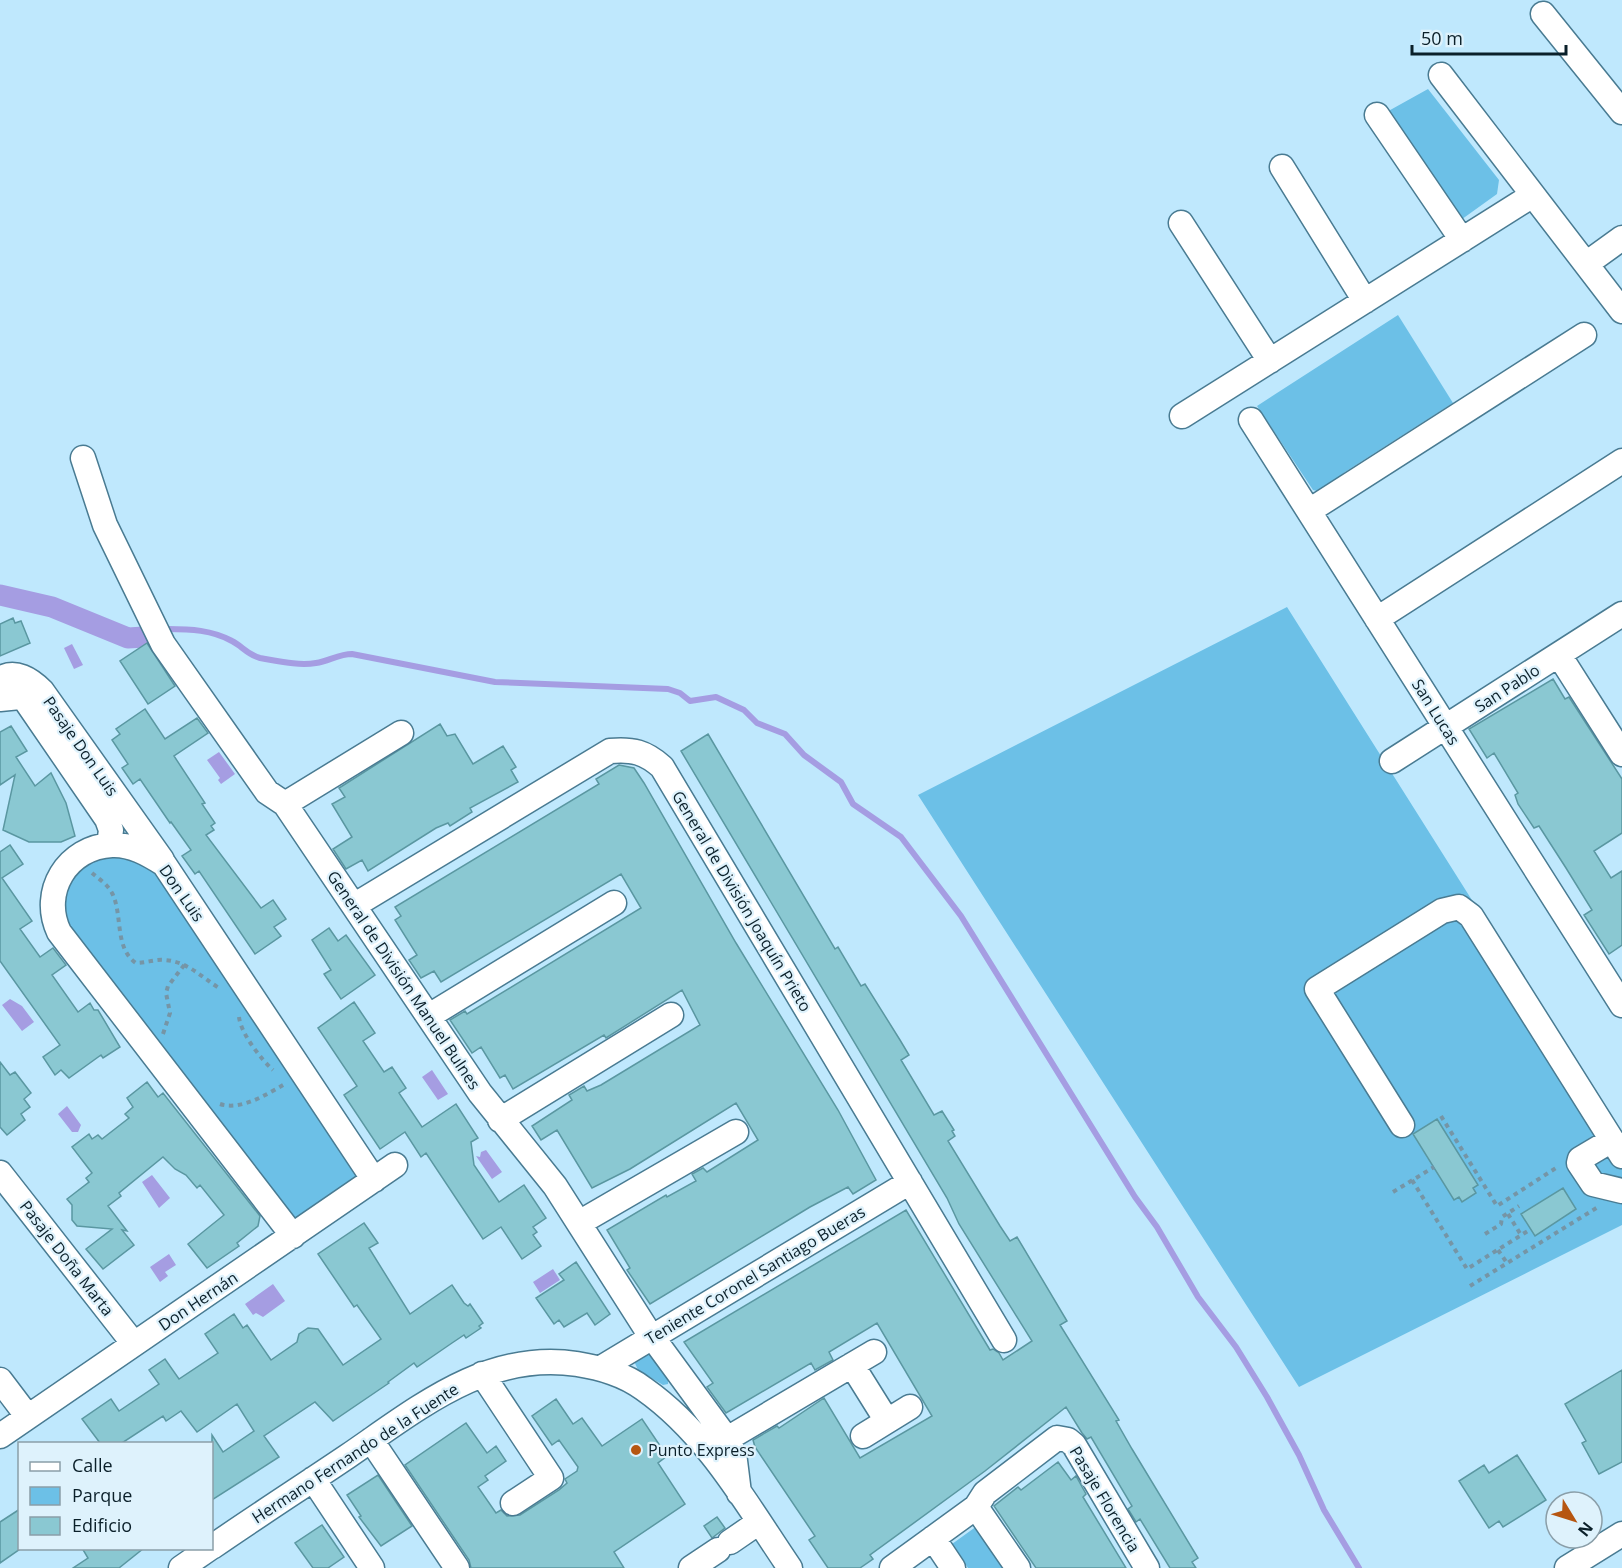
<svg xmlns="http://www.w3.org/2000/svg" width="1622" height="1568" viewBox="0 0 1622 1568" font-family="'Open Sans',sans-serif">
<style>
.green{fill:#6cc0e7}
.water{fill:#a59de2}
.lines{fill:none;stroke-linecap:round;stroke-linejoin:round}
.stream{stroke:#a59de2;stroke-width:6}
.canal{stroke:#a59de2;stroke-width:21}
.building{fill:#8ac8d2;stroke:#5a97a1;stroke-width:1.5}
.minor-casing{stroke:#497b92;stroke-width:27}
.path{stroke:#7595a6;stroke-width:4;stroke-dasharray:4.5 4.5;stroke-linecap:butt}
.minor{stroke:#fff;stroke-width:24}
.poi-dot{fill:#b65611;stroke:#def2fc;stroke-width:2}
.labels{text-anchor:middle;stroke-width:4.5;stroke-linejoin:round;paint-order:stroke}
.street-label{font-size:16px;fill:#0b202a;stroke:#def2fc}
.poi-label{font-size:16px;fill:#0b202a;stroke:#def2fc;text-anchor:start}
</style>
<rect width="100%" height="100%" fill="#bfe8fd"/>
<path class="green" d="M 1428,89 L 1499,180 L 1497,194 L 1458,222 L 1383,114 Z
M 1398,315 L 1453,403 L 1345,472 L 1321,492 L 1313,490 L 1257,406 Z
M 1287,607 L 1622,1138 L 1622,1225 L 1299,1387 L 918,795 Z
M 103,854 L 132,858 L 156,870 L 355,1162 L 358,1178 L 299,1219 L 293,1218 L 63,919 C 64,883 66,868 103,854 Z
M 648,1350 L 668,1379 L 668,1384 L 663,1385 L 638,1370 L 634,1361 Z
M 977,1526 L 1006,1568 L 968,1568 L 952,1544 Z"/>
<path class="water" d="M 72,644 L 83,665 L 74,669 L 64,648 Z
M 219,752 L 235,774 L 221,784 L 218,780 L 220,778 L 207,760 Z
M 10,999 L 22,1006 L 34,1022 L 22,1031 L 2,1005 Z
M 432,1070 L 448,1094 L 438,1100 L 422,1077 Z
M 67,1106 L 81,1125 L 78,1132 L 72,1132 L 58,1114 Z
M 486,1150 L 502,1172 L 492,1179 L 476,1156 L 480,1157 L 481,1152 Z
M 152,1175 L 170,1198 L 159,1208 L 142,1182 Z
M 169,1254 L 176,1265 L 165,1272 L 168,1276 L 160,1282 L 150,1267 Z
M 553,1269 L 560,1280 L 540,1293 L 533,1282 Z
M 273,1284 L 285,1301 L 263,1317 L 256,1313 L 253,1315 L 245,1304 Z"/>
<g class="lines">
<path class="stream" d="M 168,629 C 190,629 212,630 232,641 C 242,646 248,655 260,658 C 278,661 298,666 316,663 C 329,661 339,654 352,654 L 495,682 L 668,689 L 680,693 L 690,701 L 716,697 L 744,710 L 757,723 L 785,734 L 804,755 L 841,782 L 853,804 L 901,837 L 961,916 L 1135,1197 L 1157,1227 L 1198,1297 L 1236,1347 L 1267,1397 L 1299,1455 L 1324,1510 L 1359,1568"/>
<path class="canal" d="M 0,595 L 52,607 L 128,638 L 144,637"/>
</g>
<path class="building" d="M 13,618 L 15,623 L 21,621 L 30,643 L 0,656 L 0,624 Z
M 147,643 L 175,686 L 148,704 L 120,661 Z
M 1553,679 L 1565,699 L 1569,697 L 1622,779 L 1622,833 L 1594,851 L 1611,878 L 1622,871 L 1622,945 L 1609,954 L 1584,915 L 1592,910 L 1566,868 L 1539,826 L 1534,828 L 1518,804 L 1515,795 L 1518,793 L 1494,753 L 1487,758 L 1469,729 Z
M 145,709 L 165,739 L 197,718 L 208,733 L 174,756 L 205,803 L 202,804 L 215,823 L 211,826 L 214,830 L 206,835 L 261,908 L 273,900 L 286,919 L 274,927 L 281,936 L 255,954 L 199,871 L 195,874 L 182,856 L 191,850 L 171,822 L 170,823 L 140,779 L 133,784 L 122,768 L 128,764 L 112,740 L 120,734 L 116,729 Z
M 440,724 L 447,736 L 455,734 L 473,764 L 503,746 L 516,767 L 511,770 L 518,782 L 470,808 L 472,812 L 450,826 L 448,823 L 436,828 L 368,871 L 362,860 L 346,869 L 333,849 L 352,837 L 332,804 L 345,797 L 339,788 Z
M 11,726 L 27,751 L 16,757 L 35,786 L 51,773 L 66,803 L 75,836 L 61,842 L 29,842 L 3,830 L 15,775 L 0,785 L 0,732 Z
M 708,734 L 835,949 L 838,947 L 861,986 L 865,984 L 900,1040 L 909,1055 L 901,1060 L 934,1115 L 942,1111 L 954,1130 L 952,1131 L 955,1136 L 948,1141 L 1000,1226 L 1010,1241 L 1017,1237 L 1067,1321 L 1060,1325 L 1119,1420 L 1116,1421 L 1132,1449 L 1198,1558 L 1192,1562 L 1196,1568 L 1170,1568 L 1140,1519 L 1136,1522 L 1128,1509 L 1132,1506 L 1091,1437 L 1087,1439 L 1082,1433 L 1066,1407 L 985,1471 L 870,1555 L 873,1559 L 860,1568 L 828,1568 L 809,1540 L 815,1536 L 755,1447 L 753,1440 L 777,1426 L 779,1428 L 824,1398 L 860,1458 L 932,1416 L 877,1323 L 829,1352 L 833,1360 L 815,1370 L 811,1363 L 726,1413 L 707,1387 L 713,1383 L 684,1342 L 906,1210 L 990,1350 L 993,1349 L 999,1353 L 1003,1360 L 1032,1341 L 959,1224 L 947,1198 L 681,751 Z
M 619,765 L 634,768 L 644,783 L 736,943 L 838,1110 L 876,1180 L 853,1194 L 848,1187 L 810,1207 L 650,1304 L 627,1270 L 630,1268 L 607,1230 L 666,1195 L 667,1197 L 696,1181 L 692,1174 L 703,1168 L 707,1172 L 758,1140 L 736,1103 L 630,1169 L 592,1188 L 557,1130 L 541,1140 L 532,1126 L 572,1100 L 569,1095 L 584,1086 L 587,1091 L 601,1085 L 700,1025 L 682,990 L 606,1038 L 604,1035 L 513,1089 L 505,1075 L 500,1078 L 481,1047 L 472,1053 L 450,1020 L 465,1011 L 467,1014 L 641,908 L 621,874 L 441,982 L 434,971 L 421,978 L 409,960 L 417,955 L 395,920 L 401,916 L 395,907 L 599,784 L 596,779 Z
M 10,845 L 23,864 L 2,878 L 32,921 L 20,929 L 40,957 L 53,948 L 66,965 L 52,975 L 78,1012 L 90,1003 L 94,1010 L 98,1010 L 120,1047 L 103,1058 L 101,1055 L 69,1078 L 61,1070 L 55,1075 L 43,1057 L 60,1045 L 0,961 L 0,852 Z
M 329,928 L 338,941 L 346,935 L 375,975 L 341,999 L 324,974 L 331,970 L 312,940 Z
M 354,1002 L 375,1033 L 363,1041 L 384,1072 L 392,1067 L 406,1088 L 399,1093 L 422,1127 L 456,1104 L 478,1138 L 471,1142 L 474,1165 L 499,1202 L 524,1185 L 546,1218 L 533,1227 L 537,1232 L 533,1235 L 541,1246 L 522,1259 L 501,1227 L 483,1239 L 426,1153 L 421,1157 L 405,1132 L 380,1149 L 344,1095 L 357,1086 L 318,1028 Z
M 0,1062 L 10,1075 L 15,1072 L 31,1093 L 24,1099 L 30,1107 L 21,1114 L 25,1120 L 7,1135 L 0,1127 Z
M 147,1082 L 158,1097 L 163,1093 L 260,1216 L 258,1226 L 237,1243 L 239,1246 L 207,1268 L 188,1244 L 224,1215 L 200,1185 L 197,1188 L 186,1175 L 175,1169 L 163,1157 L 119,1193 L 121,1196 L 108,1206 L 127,1231 L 122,1230 L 134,1245 L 103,1269 L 86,1249 L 112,1229 L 77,1226 L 72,1220 L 72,1205 L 67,1199 L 89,1182 L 86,1178 L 92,1173 L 72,1147 L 89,1134 L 92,1139 L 98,1135 L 102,1139 L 129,1118 L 125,1114 L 133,1107 L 127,1098 Z
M 1437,1119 L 1478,1185 L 1473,1188 L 1476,1193 L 1462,1202 L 1459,1197 L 1454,1200 L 1413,1134 Z
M 1563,1188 L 1576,1209 L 1535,1236 L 1521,1214 Z
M 364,1223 L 378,1243 L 369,1248 L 410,1314 L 452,1285 L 464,1303 L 468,1306 L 470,1304 L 483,1323 L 479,1326 L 481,1328 L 466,1338 L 464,1335 L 452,1343 L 417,1367 L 414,1363 L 388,1382 L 389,1383 L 333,1421 L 315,1402 L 264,1436 L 279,1457 L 212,1500 L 212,1435 L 223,1452 L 254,1431 L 237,1404 L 197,1432 L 181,1411 L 166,1421 L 163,1416 L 122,1443 L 100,1443 L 82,1419 L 111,1399 L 119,1411 L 159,1384 L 149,1370 L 165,1359 L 179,1379 L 218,1353 L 205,1334 L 234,1314 L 243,1328 L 247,1325 L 271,1360 L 297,1342 L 299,1334 L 308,1328 L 318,1329 L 343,1365 L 381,1339 L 357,1305 L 354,1307 L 318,1254 Z
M 576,1262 L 610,1314 L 595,1325 L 587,1313 L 564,1327 L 559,1320 L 554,1324 L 536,1298 L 564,1280 L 559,1274 Z
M 1622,1370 L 1622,1462 L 1599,1474 L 1582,1443 L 1586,1441 L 1565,1404 Z
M 556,1399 L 573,1424 L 582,1418 L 602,1446 L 642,1419 L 667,1456 L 658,1463 L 685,1504 L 614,1552 L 624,1568 L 471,1568 L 469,1560 L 405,1465 L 466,1423 L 487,1453 L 496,1446 L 506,1461 L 485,1476 L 488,1480 L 478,1487 L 496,1513 L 501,1510 L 507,1516 L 520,1515 L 559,1490 L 567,1483 L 565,1479 L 577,1471 L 578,1467 L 559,1440 L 552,1445 L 532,1416 Z
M 1517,1455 L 1546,1500 L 1503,1527 L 1499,1521 L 1489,1528 L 1459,1481 L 1484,1465 L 1489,1473 Z
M 1058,1462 L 1071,1480 L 1076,1476 L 1086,1494 L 1083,1497 L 1126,1568 L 1036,1568 L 994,1506 L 1018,1487 L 1021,1490 Z
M 378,1475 L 412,1526 L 381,1546 L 359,1517 L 361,1516 L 347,1495 Z
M 20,1509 L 20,1549 L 0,1563 L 0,1522 Z
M 717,1517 L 725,1528 L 712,1538 L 704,1526 Z
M 322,1525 L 344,1557 L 328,1568 L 313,1568 L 295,1543 Z
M 82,1548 L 144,1548 L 119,1568 L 73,1568 L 88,1558 Z"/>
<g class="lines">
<g class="minor-casing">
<path id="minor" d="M 1543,14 L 1622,112
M 1441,75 L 1622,311
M 1377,115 L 1462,240
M 1282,167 L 1365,301
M 1181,223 L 1270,361
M 1586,264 L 1622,238
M 1182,416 L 1533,195
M 1251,420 L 1622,1005
M 83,458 L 105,525 L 163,644 L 267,792 L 285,804 L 480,1093 L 555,1186 L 645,1327 L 727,1439 L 734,1453 L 739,1493
M 1309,511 L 1584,335
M 1377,619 L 1622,461
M 1559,655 L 1622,754
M 0,679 C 15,669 31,680 42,691 L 162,860
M 0,699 L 20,697 L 26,701 L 107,819 L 111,830 L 109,845
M 1392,761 L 1622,614
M 285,804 L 401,733
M 355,905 L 610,751 C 633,749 645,752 662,767 L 1004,1340
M 429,1016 L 614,903
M 500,1120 L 671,1015
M 1402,1125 L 1317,989 L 1442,911 L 1459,907 L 1471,916 L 1622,1156
M 1612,1140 L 1580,1159 L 1579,1163 L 1593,1184 L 1622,1191
M 0,1173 L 134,1344
M 579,1223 L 736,1132
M 293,1236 L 59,932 C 40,892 67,847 112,845 C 131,844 148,854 164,864 L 374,1180
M 852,1365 L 887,1421
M 601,1368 L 910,1182
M 482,1374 L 551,1478 L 513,1503
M 0,1380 L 28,1417
M 0,1436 L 395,1165
M 863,1436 L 910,1407
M 727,1439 L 874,1352
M 371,1440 L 457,1568
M 313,1479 L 372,1568
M 976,1507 L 1018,1568
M 933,1538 L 953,1568
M 730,1542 L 759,1522
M 212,1547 C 257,1516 302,1487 348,1456 C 417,1409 487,1350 577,1364 C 601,1368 624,1374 644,1389 C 708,1434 747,1505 790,1568
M 181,1568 L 210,1548
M 691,1568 L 718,1550
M 892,1568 L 976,1507 L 985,1493 L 1057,1438 L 1068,1440 L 1074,1445 L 1147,1568
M 1567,1568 L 1622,1534"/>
</g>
<path class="path" d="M 92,873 C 99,879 108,885 112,893 C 123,914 114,948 136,963 C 146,963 155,959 165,960 C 188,962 200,976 219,988
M 239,1017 C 241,1034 261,1059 273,1070
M 163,1034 L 170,1013 L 166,993 L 168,986 L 185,964
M 220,1104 C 241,1111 267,1094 285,1084
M 1441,1116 L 1497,1206 L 1559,1166
M 1412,1180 L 1467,1269 L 1531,1229
M 1393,1192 L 1434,1167
M 1508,1214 L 1521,1235
M 1485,1234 L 1501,1224 L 1502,1217 L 1519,1206
M 1498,1250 L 1507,1263
M 1470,1286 L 1598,1207"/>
<use href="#minor" class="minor"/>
</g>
<circle class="poi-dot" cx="636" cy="1450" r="6"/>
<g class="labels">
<g class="street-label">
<text transform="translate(1507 688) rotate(-33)" y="6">San Pablo</text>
<text transform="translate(1436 712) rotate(58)" y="6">San Lucas</text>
<text transform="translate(81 746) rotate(55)" y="6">Pasaje Don Luis</text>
<text transform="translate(182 893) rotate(55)" y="6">Don Luis</text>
<text transform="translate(742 901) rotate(59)" y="6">General de División Joaquín Prieto</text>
<text transform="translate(404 980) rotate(56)" y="6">General de División Manuel Bulnes</text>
<text transform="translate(67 1258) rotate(52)" y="6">Pasaje Doña Marta</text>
<text transform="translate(755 1275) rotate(-31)" y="6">Teniente Coronel Santiago Bueras</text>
<text transform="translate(198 1301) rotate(-34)" y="6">Don Hernán</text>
<text transform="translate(355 1453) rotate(-33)" y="6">Hermano Fernando de la Fuente</text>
<text transform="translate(1105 1499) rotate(59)" y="6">Pasaje Florencia</text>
</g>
<g class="poi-label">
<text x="648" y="1456">Punto Express</text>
</g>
</g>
<rect x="18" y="1442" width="195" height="108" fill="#def2fc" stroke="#8a9ea8" stroke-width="1.5"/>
<rect x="30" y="1462" width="30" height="9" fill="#ffffff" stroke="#8a9ea8" stroke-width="1.5"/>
<text x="72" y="1472" font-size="18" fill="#0b202a">Calle</text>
<rect x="30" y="1487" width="30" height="18" fill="#6cc0e7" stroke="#8a9ea8" stroke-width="1.5"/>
<text x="72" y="1502" font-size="18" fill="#0b202a">Parque</text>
<rect x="30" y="1517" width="30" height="18" fill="#8ac8d2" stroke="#8a9ea8" stroke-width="1.5"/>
<text x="72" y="1532" font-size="18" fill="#0b202a">Edificio</text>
<g transform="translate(1574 1520) rotate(128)"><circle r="28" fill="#def2fc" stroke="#8a9ea8" stroke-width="1.5"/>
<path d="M0-4.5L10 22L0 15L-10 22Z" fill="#b65611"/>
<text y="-9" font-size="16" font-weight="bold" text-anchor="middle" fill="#0b202a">N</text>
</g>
<path d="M1412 45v9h154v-9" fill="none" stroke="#0b202a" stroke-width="3"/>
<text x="1421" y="45" font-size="18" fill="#0b202a" stroke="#def2fc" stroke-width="4.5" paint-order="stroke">50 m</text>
</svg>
